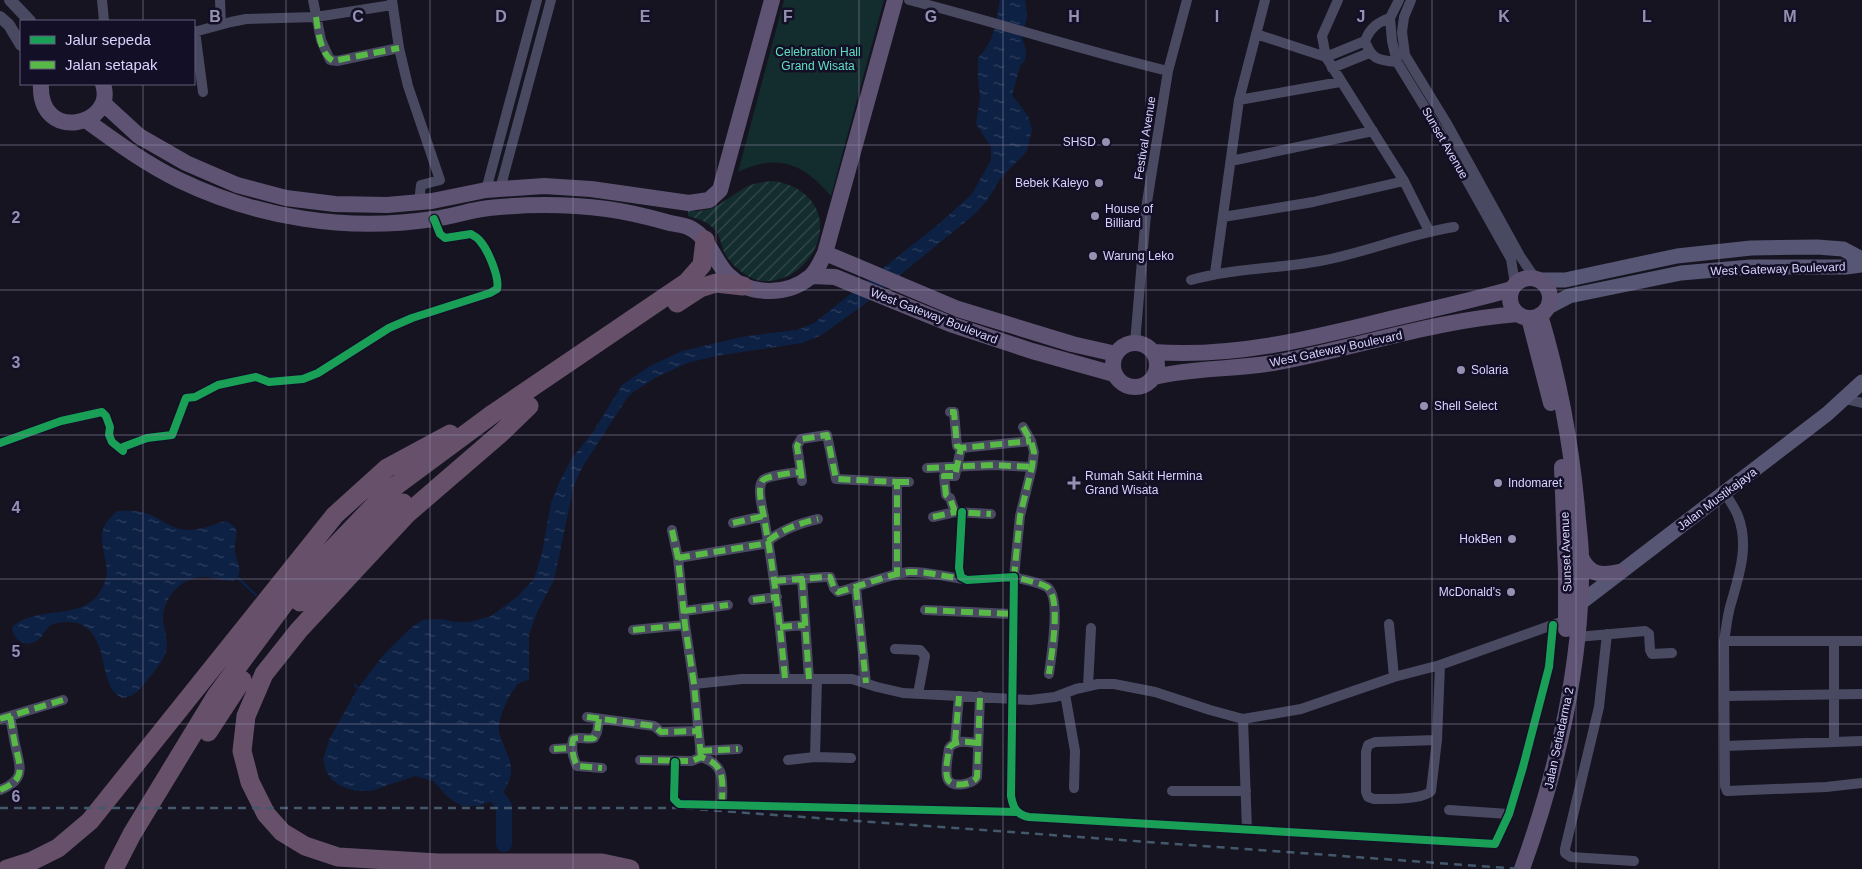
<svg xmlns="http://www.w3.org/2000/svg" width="1862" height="869" viewBox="0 0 1862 869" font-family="Helvetica,sans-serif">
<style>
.park{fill:#132c2d}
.garden{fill:url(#garden-furrows)}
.water{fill:url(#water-ripples)}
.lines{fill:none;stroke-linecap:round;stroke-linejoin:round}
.stream{stroke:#0d2144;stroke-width:2.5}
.river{stroke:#0d2144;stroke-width:16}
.minor{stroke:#4a4962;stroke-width:10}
.tertiary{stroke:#4a4962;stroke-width:12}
.secondary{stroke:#575674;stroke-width:15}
.primary{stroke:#5e5373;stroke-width:16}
.motorway{stroke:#67516a;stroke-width:19}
.rail{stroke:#43596b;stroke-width:2.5;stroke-dasharray:8 6;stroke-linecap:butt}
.quiet{stroke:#58b947;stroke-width:6;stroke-dasharray:12 6;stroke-linecap:butt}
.cycleway-casing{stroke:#130f26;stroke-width:11}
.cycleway{stroke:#1a9f57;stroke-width:8}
.grid{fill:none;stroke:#9591b1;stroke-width:1;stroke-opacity:0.55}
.poi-dot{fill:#9591b1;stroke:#130f26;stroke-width:2}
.labels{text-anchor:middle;stroke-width:5;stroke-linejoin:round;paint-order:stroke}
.park-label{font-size:12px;fill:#5fe0c0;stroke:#130f26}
.street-label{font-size:12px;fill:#d9d4ff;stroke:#130f26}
.poi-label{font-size:12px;fill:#d9d4ff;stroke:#130f26;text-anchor:start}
.grid-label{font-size:16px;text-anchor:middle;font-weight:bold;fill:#9591b1;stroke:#130f26;stroke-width:5;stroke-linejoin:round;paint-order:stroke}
</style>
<defs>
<pattern id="garden-furrows" width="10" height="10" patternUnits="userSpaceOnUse" patternTransform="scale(1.25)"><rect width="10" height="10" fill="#132c2d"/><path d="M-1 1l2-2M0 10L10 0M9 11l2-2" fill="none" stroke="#354a4c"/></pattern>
<pattern id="water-ripples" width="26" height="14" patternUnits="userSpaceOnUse" patternTransform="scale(1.25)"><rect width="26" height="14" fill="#0d2144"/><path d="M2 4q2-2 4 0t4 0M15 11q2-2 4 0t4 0" fill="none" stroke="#304060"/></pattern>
</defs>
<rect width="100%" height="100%" fill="#161421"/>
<path class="park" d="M 784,0 L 884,0 L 831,196 C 802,163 779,153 738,172 Z"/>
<path class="garden" d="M 774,181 C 785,183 794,186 802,192 C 843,222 808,285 761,281 C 748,279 732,266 725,254 C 721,246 721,237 715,230 C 707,221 698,219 688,216 L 688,211 C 715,212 720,203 741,190 C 751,183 763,182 774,181 Z"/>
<path class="water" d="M 1000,0 L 1025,0 L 1027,17 L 1022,37 L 1026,50 L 1025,60 L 1020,66 L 1012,95 L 1028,116 L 1032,129 L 1027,151 L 1000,179 L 988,199 L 975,214 L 862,306 L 820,336 L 802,343 L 716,356 L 687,363 L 655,378 L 629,395 L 583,466 L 574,485 L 554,580 L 538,610 L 529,635 L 529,680 C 525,681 521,682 518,684 C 510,692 497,720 499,731 C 501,744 510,754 511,768 C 512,778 505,789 501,797 L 479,806 L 462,806 L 449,798 L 433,781 L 415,776 L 371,791 L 356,791 L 341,786 L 332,780 L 326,771 L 323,759 L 330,738 L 358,688 L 385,653 L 413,626 L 423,620 L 441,619 L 455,622 L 470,622 L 491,616 L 517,597 L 534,579 L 542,553 L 551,503 L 559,483 L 572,458 L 593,432 L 622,385 L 650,366 L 682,351 L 746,336 L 797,330 L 814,323 L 940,223 L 972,194 L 991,160 L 991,147 L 976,124 L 980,98 L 978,79 L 978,58 C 995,41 996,22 1000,0 Z
M 132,511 C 155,512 161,524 180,529 C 195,533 212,525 226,521 C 244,530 233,538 235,552 C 237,564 245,572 233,581 C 224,581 216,578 207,577 C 184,575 165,595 163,616 C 163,628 169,639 166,651 C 164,662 146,681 138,691 L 131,696 L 122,698 C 97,686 111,638 80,624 C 74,621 59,622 53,624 C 45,628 45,633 40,638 C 30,649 13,643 12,627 C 38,604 84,622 101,590 C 104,585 107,577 107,572 C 106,552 94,533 111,517 C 113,516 114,513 116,512 C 120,510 127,511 132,511 Z"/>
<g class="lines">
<path class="stream" d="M 238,578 L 256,595
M 355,685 L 358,688"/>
<path class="river" d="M 498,798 L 504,806 L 504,844"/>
<path class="minor" d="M 102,0 L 104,21
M 220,0 L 221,24
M 313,0 L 321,40 L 330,60 L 337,61 L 399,48
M 392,0 L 399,48 L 408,86 L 440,180 L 421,185 L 419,202
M 909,0 C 996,22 1081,50 1168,71
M 1338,0 L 1322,36 L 1326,57 L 1404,181 L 1429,231
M 1399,0 L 1390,18 L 1392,41 L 1397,62 L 1438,129 L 1511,259 L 1515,284
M 1411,0 L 1404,17 L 1402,32 L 1405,55 L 1446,122 L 1520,256 L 1535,278
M 1390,18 C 1378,22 1370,28 1365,41 C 1372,60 1378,60 1397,62
M 195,31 L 203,92
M 194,32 L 231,22 L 246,19 L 316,17 L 392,5
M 1256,34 L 1326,57 L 1365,41
M 1332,68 L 1369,53
M 1239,100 L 1340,82
M 1231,161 L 1373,131
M 500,189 L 551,0
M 486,190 L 537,0
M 1223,217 L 1313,202 L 1404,181
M 1215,273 L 1239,100 L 1265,0
M 1191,280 C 1233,268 1277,269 1320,261 C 1365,253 1408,234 1454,227
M 1135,343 L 1147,202 L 1168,71 L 1187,0
M 1845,399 L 1862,403
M 950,412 L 954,412 L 957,446 L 961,448
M 1023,427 L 1031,441 L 1034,452 L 1032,467 L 1020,516 L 1014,577 C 1024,580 1038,582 1047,587 C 1062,597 1051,657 1049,674
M 0,443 L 61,421 L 102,412 L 106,416 L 110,427 L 109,435 L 112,442 L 123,451 L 123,447 L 147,438 L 172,435 L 186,398 L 195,397 L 218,385 L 256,377 L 269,382 L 303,379 L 318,373 L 389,328 L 412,318 L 490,293 L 497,289 C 500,278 488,250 480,241 C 478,238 474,236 471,234 L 445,238 L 440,234 L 434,219
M 927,468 L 993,465 L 1032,467
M 801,472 L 797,446 L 801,439 L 827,435 L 836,479 L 897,482 L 897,575
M 897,482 L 909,482
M 1725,493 C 1729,500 1735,508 1738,516 C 1750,547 1738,578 1730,607 C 1727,618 1726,630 1724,641 L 1862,641
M 955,512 L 950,498 L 946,495 L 944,476 L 955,476 L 961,448 L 1031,441
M 962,512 L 959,568 L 961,577 L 967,580 L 1014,577 L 1011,796 C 1013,808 1017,815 1029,817 L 1495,844 L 1509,814 L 1523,767 L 1549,667 L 1553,625
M 933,517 L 955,512 L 991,514
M 733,523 L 764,516
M 672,530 L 678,558 L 685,625 L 694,684 L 701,757
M 768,541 C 783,529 800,523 818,519
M 678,558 L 769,543
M 802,578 L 809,679
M 774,581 L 825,577 L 830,577 L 834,588 L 838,592 C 862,586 885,575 909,572 C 925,571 947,577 963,579
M 856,588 L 866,683
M 753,600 L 777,597
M 925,610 L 1012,614
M 684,611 L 728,605
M 1389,624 L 1394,677
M 780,627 L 805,625
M 633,630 L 685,625
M 1607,634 L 1599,707 L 1565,849 L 1565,853 L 1571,857 L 1634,861
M 1577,637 L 1645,631 L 1649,634 L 1650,650 L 1652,654 L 1672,653
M 1724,641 L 1725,786 L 1727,791 L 1826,787 L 1862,783
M 1834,641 L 1834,742
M 895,649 L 920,650 L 925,656 L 918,694
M 785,678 C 780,625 774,571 764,518 C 763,509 756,488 763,480 C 767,476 795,472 801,472 L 802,481
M 694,684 L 742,679 L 852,679 L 877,687 L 903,693 L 1030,700 L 1055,697 L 1076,689 L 1098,684 L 1114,684 L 1155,692 L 1210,710 L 1243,719 L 1301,709 L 1394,677 L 1440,665 L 1558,623
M 1088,686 L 1091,628
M 1065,694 L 1075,751 L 1074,788
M 1725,696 L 1862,694
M 587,717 L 654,726 L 661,732 L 697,731
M 0,719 L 63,700
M 599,719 L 597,732 L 594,738 C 587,740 580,736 573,739 C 571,748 573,758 577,766 L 602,768
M 1243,719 L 1247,830
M 1437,740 L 1375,742 L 1368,745 L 1366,752 L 1366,792 L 1368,797 L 1374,799 C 1387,799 1423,800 1431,791 L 1437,740 L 1440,665
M 955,742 L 959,696
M 977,743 C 967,742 956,739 949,748 C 948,757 945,768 947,777 C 949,789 973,785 977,777 L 980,696
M 1725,746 L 1862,741
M 554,749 L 572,748
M 700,751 L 738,749
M 815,757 L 851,758
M 640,760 L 692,761 L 701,757 C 727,765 722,782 722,805
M 788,760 L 815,757 L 817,679
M 675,762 L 674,799 L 679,804 L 1017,812
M 0,790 C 27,779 20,767 15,744 C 13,735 12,726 10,716
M 1172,791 L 1246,791
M 1449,810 L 1509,814"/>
<path class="tertiary" d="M 10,0 L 30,21
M 0,17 L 9,25 L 21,45"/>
<path class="secondary" d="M 1540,280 L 1565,280 L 1677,256 L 1751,248 L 1817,247 L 1843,249 L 1862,259
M 1548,307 L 1569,296 L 1681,273 L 1751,267 L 1846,267 L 1862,265
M 1571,607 L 1579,604 L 1827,414 L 1862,382"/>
<path class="primary" d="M 41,84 C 38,144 117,126 103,84
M 103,103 L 139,136 L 186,163 L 237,185 L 286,198 L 335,204 L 387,205 L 432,201 L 486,190 L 544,186 L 591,189 L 689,203 L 709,200 L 720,190 L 772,0
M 87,121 C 116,142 146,164 179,180 C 258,218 346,232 433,219 C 452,217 470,210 489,208 C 528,204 568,204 607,209 C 629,212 649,217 670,223 C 676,224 684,225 690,228 C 710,238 713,260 728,275 C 749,296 787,296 810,277 C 817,271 821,261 825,253 L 895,0
M 825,253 L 958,309 L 1072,344 L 1116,354
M 812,276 L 835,277 L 953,325 L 1032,351 L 1114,374
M1510 298a20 20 0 1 1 40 0a20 20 0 1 1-40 0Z
M 1529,318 L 1551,403
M1113 365a22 22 0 1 1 44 0a22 22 0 1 1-44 0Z
M 1153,352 C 1232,358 1310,339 1386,320 C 1428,310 1470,301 1512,289
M 1154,377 C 1195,367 1237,370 1279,362 C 1358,347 1437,320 1518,314
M 1562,467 L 1566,572 L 1566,629
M 1581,557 C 1589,575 1601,576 1619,572
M 1522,869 C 1557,772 1583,661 1581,558 C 1581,541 1578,525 1577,508 C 1571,443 1559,378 1540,315"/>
<path class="motorway" d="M 677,303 L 700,288 L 716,283 L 743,286
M 529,406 L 501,433 L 407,514 L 299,630 L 264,674 L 246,716 L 242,751 L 250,782 L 266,814 L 282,832 L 305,846 L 338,857 L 438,863 L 602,863 L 630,869
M 300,602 L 360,542 L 403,503
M 208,732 L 242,680
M 7,869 L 32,861 L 58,848 L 90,821 L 335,515 L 387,468 L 450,434
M 114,869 L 132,834 L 216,696 L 298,585 L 386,493 L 494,413 L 687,282 L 702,265 L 705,240"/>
<path class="rail" d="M 0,808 L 679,808 L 1521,869"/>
<path class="quiet" d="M 316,17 C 318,30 320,54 333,61 L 399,48
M 950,412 L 954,412 L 957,446 L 961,448
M 1023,427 L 1031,441 L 1034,452 L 1032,467 L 1020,516 L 1014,577 C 1024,580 1038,582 1047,587 C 1062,597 1051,657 1049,674
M 927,468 L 993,465 L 1032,467
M 801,472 L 797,446 L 801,439 L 827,435 L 836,479 L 897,482 L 897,575
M 897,482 L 909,482
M 955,512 L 950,498 L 946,495 L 944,476 L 955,476 L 961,448 L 1031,441
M 933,517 L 955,512 L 991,514
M 733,523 L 764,516
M 672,530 L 678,558 L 685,625 L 694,684 L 701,757
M 768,541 C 783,529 800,523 818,519
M 678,558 L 769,543
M 802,578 L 809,679
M 774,581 L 825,577 L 830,577 L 834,588 L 838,592 C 862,586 885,575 909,572 C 925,571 947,577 963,579
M 856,588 L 866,683
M 753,600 L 777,597
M 925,610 L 1012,614
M 684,611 L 728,605
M 780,627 L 805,625
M 633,630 L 685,625
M 785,678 C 780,625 774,571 764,518 C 763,509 756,488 763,480 C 767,476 795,472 801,472 L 802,481
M 587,717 L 654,726 L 661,732 L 697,731
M 0,719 L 63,700
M 599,719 L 597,732 L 594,738 C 587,740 580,736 573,739 C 571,748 573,758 577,766 L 602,768
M 955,742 L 959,696
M 977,743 C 967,742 956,739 949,748 C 948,757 945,768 947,777 C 949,789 973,785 977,777 L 980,696
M 554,749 L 572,748
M 700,751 L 738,749
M 640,760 L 692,761 L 701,757 C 727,765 722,782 722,805
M 0,790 C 27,779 20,767 15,744 C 13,735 12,726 10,716"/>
<g class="cycleway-casing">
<path id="cycleway" d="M 0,443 L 61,421 L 102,412 L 106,416 L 110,427 L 109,435 L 112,442 L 123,451 L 123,447 L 147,438 L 172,435 L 186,398 L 195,397 L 218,385 L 256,377 L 269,382 L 303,379 L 318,373 L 389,328 L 412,318 L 490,293 L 497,289 C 500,278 488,250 480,241 C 478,238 474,236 471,234 L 445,238 L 440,234 L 434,219
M 962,512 L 959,568 L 961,577 L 967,580 L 1014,577 L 1011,796 C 1013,808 1017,815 1029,817 L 1495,844 L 1509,814 L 1523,767 L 1549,667 L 1553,625
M 675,762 L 674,799 L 679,804 L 1017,812"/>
</g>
<use href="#cycleway" class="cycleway"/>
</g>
<path class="grid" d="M 143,0 L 143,21M 286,0 L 286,869M 430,0 L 430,869M 573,0 L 573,869M 716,0 L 716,869M 859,0 L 859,869M 1003,0 L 1003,869M 1146,0 L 1146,869M 1289,0 L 1289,869M 1432,0 L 1432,869M 1576,0 L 1576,869M 1719,0 L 1719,869M 143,84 L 143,869M 0,145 L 1862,145M 0,290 L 1862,290M 0,435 L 1862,435M 0,579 L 1862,579M 0,724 L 1862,724"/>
<g class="poi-dot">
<circle cx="1106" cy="142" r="5"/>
<circle cx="1099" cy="183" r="5"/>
<circle cx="1095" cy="216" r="5"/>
<circle cx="1093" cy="256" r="5"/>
<circle cx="1461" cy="370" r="5"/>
<circle cx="1424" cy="406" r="5"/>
<path d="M1071.5 475.5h5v5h5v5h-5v5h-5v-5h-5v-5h5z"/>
<circle cx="1498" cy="483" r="5"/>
<circle cx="1512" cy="539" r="5"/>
<circle cx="1511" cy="592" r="5"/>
</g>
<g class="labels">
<g class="park-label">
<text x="818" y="56">Celebration Hall<tspan x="818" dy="14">Grand Wisata</tspan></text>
</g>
<g class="street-label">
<text transform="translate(1145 138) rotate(-81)" y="4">Festival Avenue</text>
<text transform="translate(1445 143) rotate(60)" y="4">Sunset Avenue</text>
<text transform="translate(1778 269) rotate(-2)" y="4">West Gateway Boulevard</text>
<text transform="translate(934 316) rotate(21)" y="4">West Gateway Boulevard</text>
<text transform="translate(1336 349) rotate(-12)" y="4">West Gateway Boulevard</text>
<text transform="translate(1717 499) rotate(-37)" y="4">Jalan Mustikajaya</text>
<text transform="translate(1566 552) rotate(-92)" y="4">Sunset Avenue</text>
<text transform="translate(1559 738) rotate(-78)" y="4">Jalan Setiadarma 2</text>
</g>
<g class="poi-label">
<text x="1096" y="146" text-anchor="end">SHSD</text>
<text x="1089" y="187" text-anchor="end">Bebek Kaleyo</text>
<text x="1105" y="213">House of<tspan x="1105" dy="14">Billiard</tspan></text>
<text x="1103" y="260">Warung Leko</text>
<text x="1471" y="374">Solaria</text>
<text x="1434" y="410">Shell Select</text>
<text x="1085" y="480">Rumah Sakit Hermina<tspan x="1085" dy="14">Grand Wisata</tspan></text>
<text x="1508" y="487">Indomaret</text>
<text x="1502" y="543" text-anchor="end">HokBen</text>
<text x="1501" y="596" text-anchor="end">McDonald's</text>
</g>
</g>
<g class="grid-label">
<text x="215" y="22">B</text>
<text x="358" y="22">C</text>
<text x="501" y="22">D</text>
<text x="645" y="22">E</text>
<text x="788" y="22">F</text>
<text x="931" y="22">G</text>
<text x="1074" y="22">H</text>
<text x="1217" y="22">I</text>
<text x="1361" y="22">J</text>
<text x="1504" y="22">K</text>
<text x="1647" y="22">L</text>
<text x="1790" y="22">M</text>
<text x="16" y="223">2</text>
<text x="16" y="368">3</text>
<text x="16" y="513">4</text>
<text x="16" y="657">5</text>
<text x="16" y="802">6</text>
</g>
<rect x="20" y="20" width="175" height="65" fill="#130f26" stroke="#625e7d"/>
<rect x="30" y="36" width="25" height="8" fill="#1a9f57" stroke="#625e7d"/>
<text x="65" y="45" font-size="15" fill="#d9d4ff">Jalur sepeda</text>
<rect x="30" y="61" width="25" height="8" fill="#58b947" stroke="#625e7d"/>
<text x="65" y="70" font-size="15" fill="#d9d4ff">Jalan setapak</text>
</svg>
